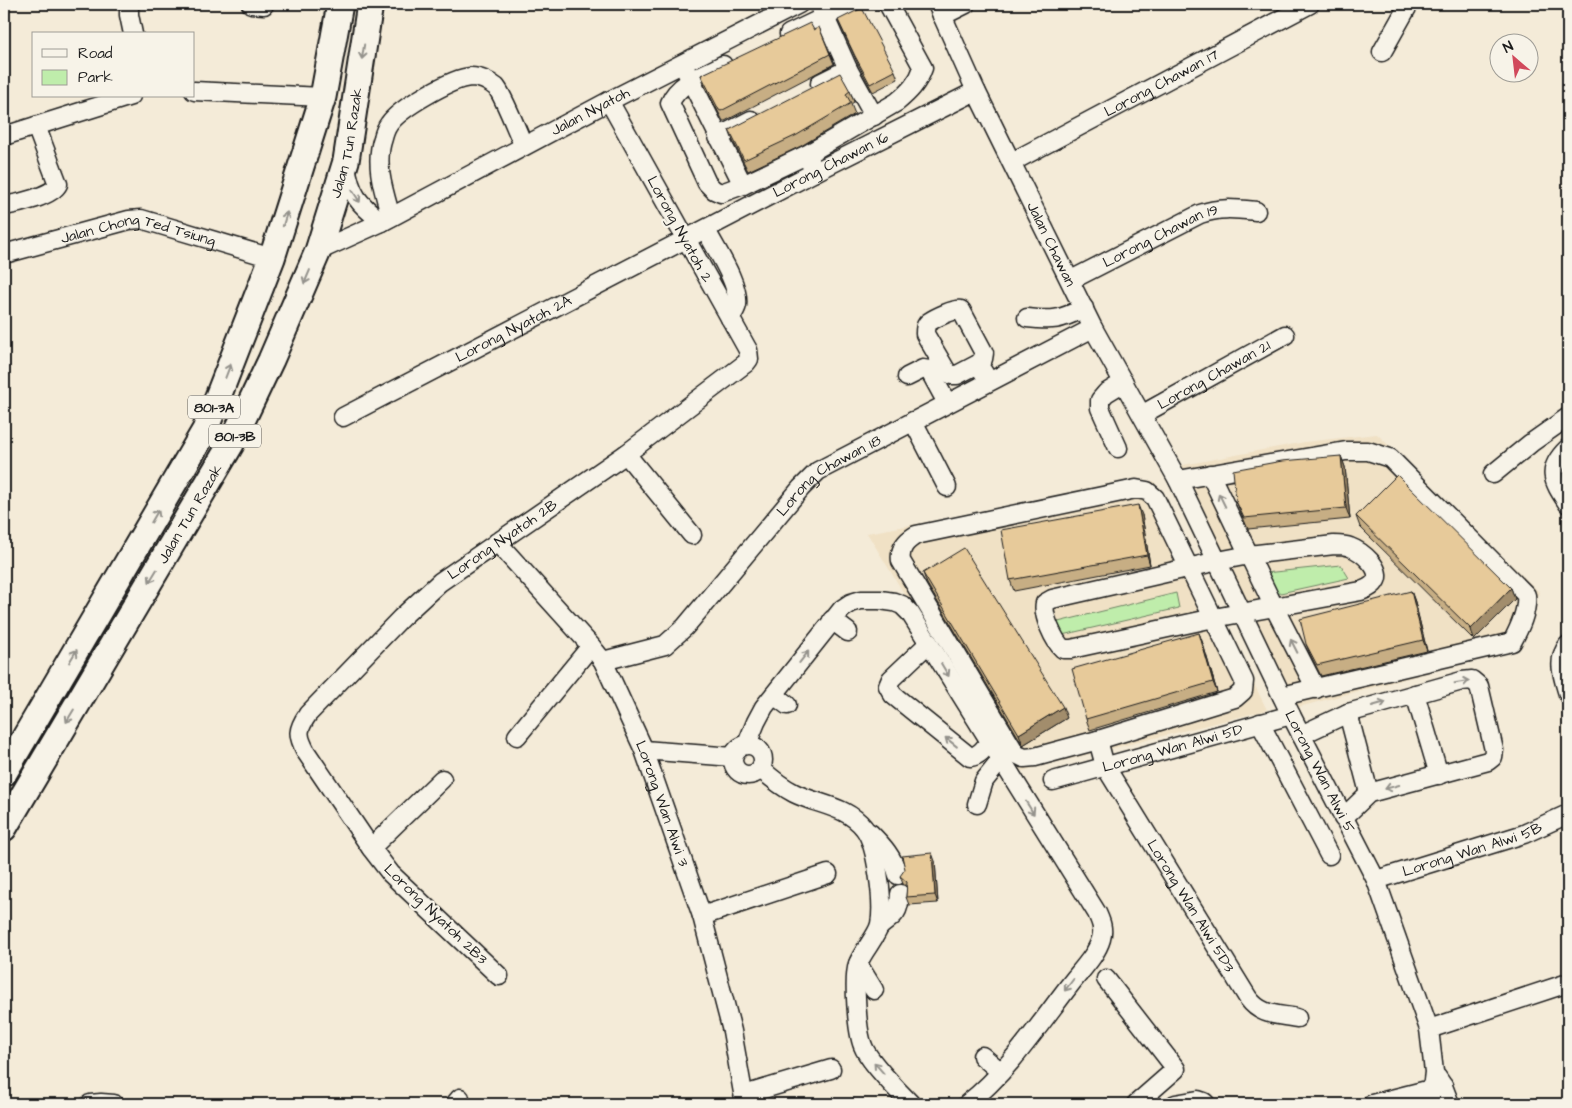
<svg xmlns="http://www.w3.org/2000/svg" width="1572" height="1108" viewBox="0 0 1572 1108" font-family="'Architects Daughter',sans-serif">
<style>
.built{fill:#f0e1c5}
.green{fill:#bfedab;stroke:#6e8464}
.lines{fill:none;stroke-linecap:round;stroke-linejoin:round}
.minor-casing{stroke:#1c1c1c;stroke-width:21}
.highway-casing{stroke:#1c1c1c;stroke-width:29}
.minor{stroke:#f7f3e8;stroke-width:18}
.highway{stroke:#f7f3e8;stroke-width:25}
.wall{fill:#c7ae84;stroke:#1c1c1c}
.shaded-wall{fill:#a28d6c;stroke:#1c1c1c}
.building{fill:#e7ca9a;stroke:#1c1c1c}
.oneway{stroke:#94928c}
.labels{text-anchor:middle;stroke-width:4.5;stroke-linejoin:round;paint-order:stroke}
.shield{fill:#f7f3e8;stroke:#5e5c59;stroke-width:1}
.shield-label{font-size:14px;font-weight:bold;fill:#1c1c1c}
.street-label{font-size:15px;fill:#1c1c1c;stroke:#f7f3e8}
</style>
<rect width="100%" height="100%" fill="#f4ebd8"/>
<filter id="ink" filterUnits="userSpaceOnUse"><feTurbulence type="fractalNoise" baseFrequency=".02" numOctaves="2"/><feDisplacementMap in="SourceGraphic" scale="10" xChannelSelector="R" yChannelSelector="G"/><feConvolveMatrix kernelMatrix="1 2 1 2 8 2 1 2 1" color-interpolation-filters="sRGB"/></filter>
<g filter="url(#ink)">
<path class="built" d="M 1377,434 L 1539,592 L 1521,648 L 1295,708 L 1178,466 L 1305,442 Z
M 1154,481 L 1267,710 L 1014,773 L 867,533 Z"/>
<path class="green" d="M 1341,565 L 1349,578 L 1276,594 L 1265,573 Z
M 1176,593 L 1179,608 L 1062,635 L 1054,623 Z"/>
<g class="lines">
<g class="minor-casing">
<g id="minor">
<path d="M 129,4 L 129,15 L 133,34"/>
<path d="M 251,4 L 264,5"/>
<path d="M 819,4 L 848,69 L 874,116"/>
<path id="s1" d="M 937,4 L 976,91 L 1093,328 L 1178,480 L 1291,715 L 1376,880 L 1429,1029 L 1434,1072 L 1432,1089 L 1436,1104"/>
<path d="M 942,16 L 966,4"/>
<path d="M 789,34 L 852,4"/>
<path d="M 1382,52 L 1409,4"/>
<path d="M 723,65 C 704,74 678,83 670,103 L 707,183 L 714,190 L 721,193 L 743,185 L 806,155 L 815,172"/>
<path d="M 686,71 L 743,185"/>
<path d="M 820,83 L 848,69"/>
<path d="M 194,91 L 323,97"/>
<path d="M 4,136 L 131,96"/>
<path d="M 718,137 L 751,120"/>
<path d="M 806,155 L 897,102 C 909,92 918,83 923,68 L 888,4"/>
<path id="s2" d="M 1012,162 L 1310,4"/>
<path d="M 346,165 C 350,195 359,204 382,222"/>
<path d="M 4,206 C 17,204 53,196 58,184 L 36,126"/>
<path d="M 391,217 C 384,192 374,164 383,138 C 384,134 386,128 389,124 C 400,108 452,78 471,77 C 480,77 490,82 496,87 C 503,94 518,134 524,146"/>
<path d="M 706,230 C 715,248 740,284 737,305 C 736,310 733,314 730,318"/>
<path id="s3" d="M 318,251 L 382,222 L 609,101 L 799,4"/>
<path id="s4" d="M 4,254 L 129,220 L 141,219 L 272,258"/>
<path id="s5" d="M 1071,280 L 1200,214 C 1219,207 1236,209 1256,211"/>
<path d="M 1027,318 C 1053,321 1060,320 1084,308"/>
<path d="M 978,364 L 957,375 L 951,375 L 946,370 L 925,334 C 925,329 925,325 929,322 C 935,318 955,308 961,310 L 984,353 L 983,359 L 978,364 L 989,381"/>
<path d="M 907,377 L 923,369 L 929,370 L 947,403"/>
<path id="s6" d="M 1143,414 L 1285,335"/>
<path id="s7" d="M 343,417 L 815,172 L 976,91"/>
<path d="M 913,421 L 947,487"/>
<path d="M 1118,448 L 1100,408 L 1100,400 L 1106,393 L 1124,382"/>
<path d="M 1568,448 C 1545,470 1553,481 1568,504"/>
<path d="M 626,454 L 692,535"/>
<path d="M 1210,474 L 1274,607 L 1316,689"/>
<path d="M 1493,474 L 1531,443 L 1568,417"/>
<path d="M 1178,480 L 1346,451 L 1368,451 L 1390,458 L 1526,595 C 1528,611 1519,629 1512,642 L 1282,696"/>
<path d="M 1136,489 L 1147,491 L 1155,498 L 1244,681 L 1243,691 L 1235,698 L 1098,740 L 1035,757 L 1024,758 L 1016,754 L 901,561 C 899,548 906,541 916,535 Z"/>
<path id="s8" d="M 497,542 L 591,646 L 603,661 L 644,750 L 702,916 L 732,1031 L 745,1104"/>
<path d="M 1334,545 C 1339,545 1345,545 1350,547 C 1361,551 1384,569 1375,582 C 1372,587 1366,589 1361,591 L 1214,618 L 1071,649 L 1063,649 C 1054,641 1042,615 1045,603 L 1052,599 L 1218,561 L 1249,555 Z"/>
<path d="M 832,620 L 848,632"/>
<path d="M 929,643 L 891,679 L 888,686 L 893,695 L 970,757 C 979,756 984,749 989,742"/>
<path d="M 1568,645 C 1556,660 1563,677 1568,694"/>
<path id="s9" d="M 603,661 L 665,645 L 685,627 L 801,488 L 818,471 L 1093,328"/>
<path d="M 1415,694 L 1439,775"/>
<path d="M 774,695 L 787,705"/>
<path d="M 1348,713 L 1369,793"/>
<path d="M 1260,723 L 1329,855"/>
<path d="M 1301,735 L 1348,713 L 1462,681 L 1472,680 L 1479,686 L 1494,750 L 1493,757 L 1488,761 L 1369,793 L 1343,818"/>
<path d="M 517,736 L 591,646"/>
<path id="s10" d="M 1098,740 L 1105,766 L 1248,998 C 1261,1016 1277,1014 1297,1018"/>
<path d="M 747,744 L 756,722 L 764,707 L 842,609 L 851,603 L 861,600 L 880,600 L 894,602 L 902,605 L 910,613 L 1097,913 C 1101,922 1104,929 1101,939 C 1096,956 1080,971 1069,986 C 1039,1025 1006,1074 967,1104"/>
<circle cx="748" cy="760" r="15"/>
<path d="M 644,750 L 733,757"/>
<path d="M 761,769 C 771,778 782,787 794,793 C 818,805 847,806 864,828 C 877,844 884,904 880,924 C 878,935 862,952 858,964 C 853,978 857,1032 863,1046 C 868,1060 900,1093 911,1104"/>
<path id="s11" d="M 1053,781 L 1291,715"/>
<path d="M 977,804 L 984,781 L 1000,761"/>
<path d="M 870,833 C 883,846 893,857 898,875"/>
<path d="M 371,848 L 442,779"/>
<path id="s12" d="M 1376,880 L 1524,834 L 1568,814"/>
<path d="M 702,916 L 828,874"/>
<path d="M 880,926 C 895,915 899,913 900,894"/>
<path d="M 858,964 L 874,990"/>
<path id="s13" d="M 499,976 L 391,874 L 371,848 L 306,752 C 297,735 297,730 308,714 L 401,618 L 440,582 L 626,454 L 746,363 L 749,359 L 748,350 L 609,101"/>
<path d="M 1106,979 L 1176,1069 L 1136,1104"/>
<path d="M 1429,1029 L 1568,983"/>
<path d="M 982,1056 L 1001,1072"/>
<path d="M 1437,1077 L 1443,1086 L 1450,1104"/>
<path d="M 744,1095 L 831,1069"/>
<path d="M 90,1104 L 101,1103 L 114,1104"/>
<path d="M 455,1104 L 460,1098"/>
<path d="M 1175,1104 L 1198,1100 L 1204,1102 L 1206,1104"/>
<path d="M 1372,1104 L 1443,1086"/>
</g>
</g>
<g class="highway-casing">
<g id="highway">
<path d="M 4,773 L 205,430 L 272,258 L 323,97 L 340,4"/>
<path id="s14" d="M 4,828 L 231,444 L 271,360 L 318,251 L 346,161 L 370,4"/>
</g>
</g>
<use href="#minor" class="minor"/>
<use href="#highway" class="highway"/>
</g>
<path class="wall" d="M 838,20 L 895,71 L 898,79 L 873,92 L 858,64 Z
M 814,30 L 830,54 L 834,64 L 725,121 L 723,121 L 705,86 L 701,75 Z
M 850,91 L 854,102 L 851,104 L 855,114 L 801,146 L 748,171 L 733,141 L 729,130 Z
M 1341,456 L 1345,467 L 1350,519 L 1248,529 L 1240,511 L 1236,501 Z
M 1142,515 L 1150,565 L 1014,591 L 1010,580 Z
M 1356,516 L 1511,588 L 1515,599 L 1474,640 L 1360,527 Z
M 923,573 L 1067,718 L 1023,745 L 927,584 Z
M 1411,591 L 1415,602 L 1427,651 L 1321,676 L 1310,654 L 1306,644 Z
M 1199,633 L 1203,644 L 1217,692 L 1090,730 L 1086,719 Z
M 935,861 L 938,903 L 909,905 L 906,897 L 907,887 L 903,884 L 900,876 Z"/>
<path class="shaded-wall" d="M 1341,456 L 1345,467 L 1350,519 L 1346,508 Z
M 1138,505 L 1142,515 L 1150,565 L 1147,555 Z
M 1511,588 L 1515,599 L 1474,640 L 1471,629 Z
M 1411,591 L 1415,602 L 1427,651 L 1423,640 Z
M 1199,633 L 1203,644 L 1217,692 L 1213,682 Z
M 1063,707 L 1067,718 L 1023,745 L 1019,734 Z
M 932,853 L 935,861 L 938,903 L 935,895 Z"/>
<path class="building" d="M 862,8 L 895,71 L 870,84 L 855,56 L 838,20 Z
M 810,23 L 814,30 L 819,27 L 830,54 L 721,111 L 719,110 L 701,75 Z
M 840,73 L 850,91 L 846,94 L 851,103 L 797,135 L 744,160 L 729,130 Z
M 1341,456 L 1346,508 L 1244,518 L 1236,501 L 1233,470 L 1282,461 Z
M 1397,475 L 1511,588 L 1471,629 L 1356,516 Z
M 1138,505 L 1147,555 L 1010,580 L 1001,530 Z
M 964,548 L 1063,707 L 1019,734 L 923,573 Z
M 1411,591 L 1423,640 L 1317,665 L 1306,644 L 1300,619 Z
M 1199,633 L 1213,682 L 1086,719 L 1072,669 Z
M 932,853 L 935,895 L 906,897 L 907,882 L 900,876 L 905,869 L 902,856 Z
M 1192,1100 L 1193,1104 L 1166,1104 L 1167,1103 L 1173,1104 Z"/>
<defs><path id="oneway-shaft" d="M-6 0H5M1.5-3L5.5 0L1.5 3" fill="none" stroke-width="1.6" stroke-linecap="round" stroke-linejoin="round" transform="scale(1.25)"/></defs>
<g class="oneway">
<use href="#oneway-shaft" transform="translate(363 52) rotate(99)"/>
<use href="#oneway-shaft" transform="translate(356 196) rotate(57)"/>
<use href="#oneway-shaft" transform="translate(285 219) rotate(-73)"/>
<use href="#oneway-shaft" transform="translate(307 277) rotate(113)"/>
<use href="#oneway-shaft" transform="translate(228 371) rotate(-69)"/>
<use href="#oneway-shaft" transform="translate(1222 500) rotate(-116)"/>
<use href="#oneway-shaft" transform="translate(155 516) rotate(-60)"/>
<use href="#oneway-shaft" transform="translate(153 576) rotate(121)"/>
<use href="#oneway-shaft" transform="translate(1294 646) rotate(-117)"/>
<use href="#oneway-shaft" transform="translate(73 656) rotate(-59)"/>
<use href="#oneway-shaft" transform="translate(804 657) rotate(-52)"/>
<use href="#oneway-shaft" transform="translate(945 670) rotate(59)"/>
<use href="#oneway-shaft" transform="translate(1462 682) rotate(-9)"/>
<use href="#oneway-shaft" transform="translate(1379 704) rotate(-16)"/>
<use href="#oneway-shaft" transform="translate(70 716) rotate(121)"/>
<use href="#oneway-shaft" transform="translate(951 742) rotate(-142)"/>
<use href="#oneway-shaft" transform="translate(1392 787) rotate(165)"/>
<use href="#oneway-shaft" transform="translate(1030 808) rotate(58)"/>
<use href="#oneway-shaft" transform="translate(1069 985) rotate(127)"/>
<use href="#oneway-shaft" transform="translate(879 1068) rotate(-131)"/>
</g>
</g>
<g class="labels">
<g class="shield">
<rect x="188" y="395.5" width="52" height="23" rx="4"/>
<rect x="209" y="424.5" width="52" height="23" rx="4"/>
</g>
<g class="shield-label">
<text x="214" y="412">801-3A</text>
<text x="235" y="441">801-3B</text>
</g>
<g class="street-label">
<text dy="5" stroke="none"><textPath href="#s2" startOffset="169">Lorong Chawan 17</textPath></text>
<text dy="5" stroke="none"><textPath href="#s3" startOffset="306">Jalan Nyatoh</textPath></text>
<text dy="5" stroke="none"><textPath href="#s14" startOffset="770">Jalan Tun Razak</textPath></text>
<text dy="5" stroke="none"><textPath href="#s7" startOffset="549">Lorong Chawan 16</textPath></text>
<text transform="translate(680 229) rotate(61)" y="5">Lorong Nyatoh 2</text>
<text dy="5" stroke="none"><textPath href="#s5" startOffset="100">Lorong Chawan 19</textPath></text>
<text dy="5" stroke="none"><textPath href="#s4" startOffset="139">Jalan Chong Ted Tsiung</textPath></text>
<text dy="5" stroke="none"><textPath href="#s1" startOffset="266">Jalan Chawan</textPath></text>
<text dy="5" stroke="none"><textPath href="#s7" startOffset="192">Lorong Nyatoh 2A</textPath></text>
<text dy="5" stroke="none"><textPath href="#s6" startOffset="81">Lorong Chawan 21</textPath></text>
<text dy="5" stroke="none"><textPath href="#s9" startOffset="302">Lorong Chawan 18</textPath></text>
<text dy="5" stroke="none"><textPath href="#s14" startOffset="365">Jalan Tun Razak</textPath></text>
<text dy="5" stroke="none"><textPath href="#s13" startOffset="601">Lorong Nyatoh 2B</textPath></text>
<text dy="5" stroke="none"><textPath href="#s11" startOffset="124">Lorong Wan Alwi 5D</textPath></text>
<text dy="5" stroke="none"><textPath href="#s1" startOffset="858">Lorong Wan Alwi 5</textPath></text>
<text dy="5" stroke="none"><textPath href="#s8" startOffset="314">Lorong Wan Alwi 3</textPath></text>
<text dy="5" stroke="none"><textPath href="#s12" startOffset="101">Lorong Wan Alwi 5B</textPath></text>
<text dy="5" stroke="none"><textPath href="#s10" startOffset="191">Lorong Wan Alwi 5D3</textPath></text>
<text transform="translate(436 914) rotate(44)" y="5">Lorong Nyatoh 2B3</text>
</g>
</g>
<rect width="1572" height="1108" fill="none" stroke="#f7f3e8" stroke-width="20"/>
<rect x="10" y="10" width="1552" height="1088" fill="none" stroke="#1c1c1c" stroke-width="2" filter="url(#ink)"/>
<rect x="32" y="32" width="162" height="65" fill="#f7f3e8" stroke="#9f9d96"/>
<rect x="42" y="49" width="25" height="8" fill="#f7f3e8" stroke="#9f9d96"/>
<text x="78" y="58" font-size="15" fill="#1c1c1c">Road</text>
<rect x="42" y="70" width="25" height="15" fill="#bfedab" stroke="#9f9d96"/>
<text x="78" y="82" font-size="15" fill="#1c1c1c">Park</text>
<g transform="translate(1514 58) rotate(332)"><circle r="24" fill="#f7f3e8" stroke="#9f9d96"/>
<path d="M0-4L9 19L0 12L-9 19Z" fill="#d1495b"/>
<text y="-8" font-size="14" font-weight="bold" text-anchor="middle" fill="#1c1c1c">N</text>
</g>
</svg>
